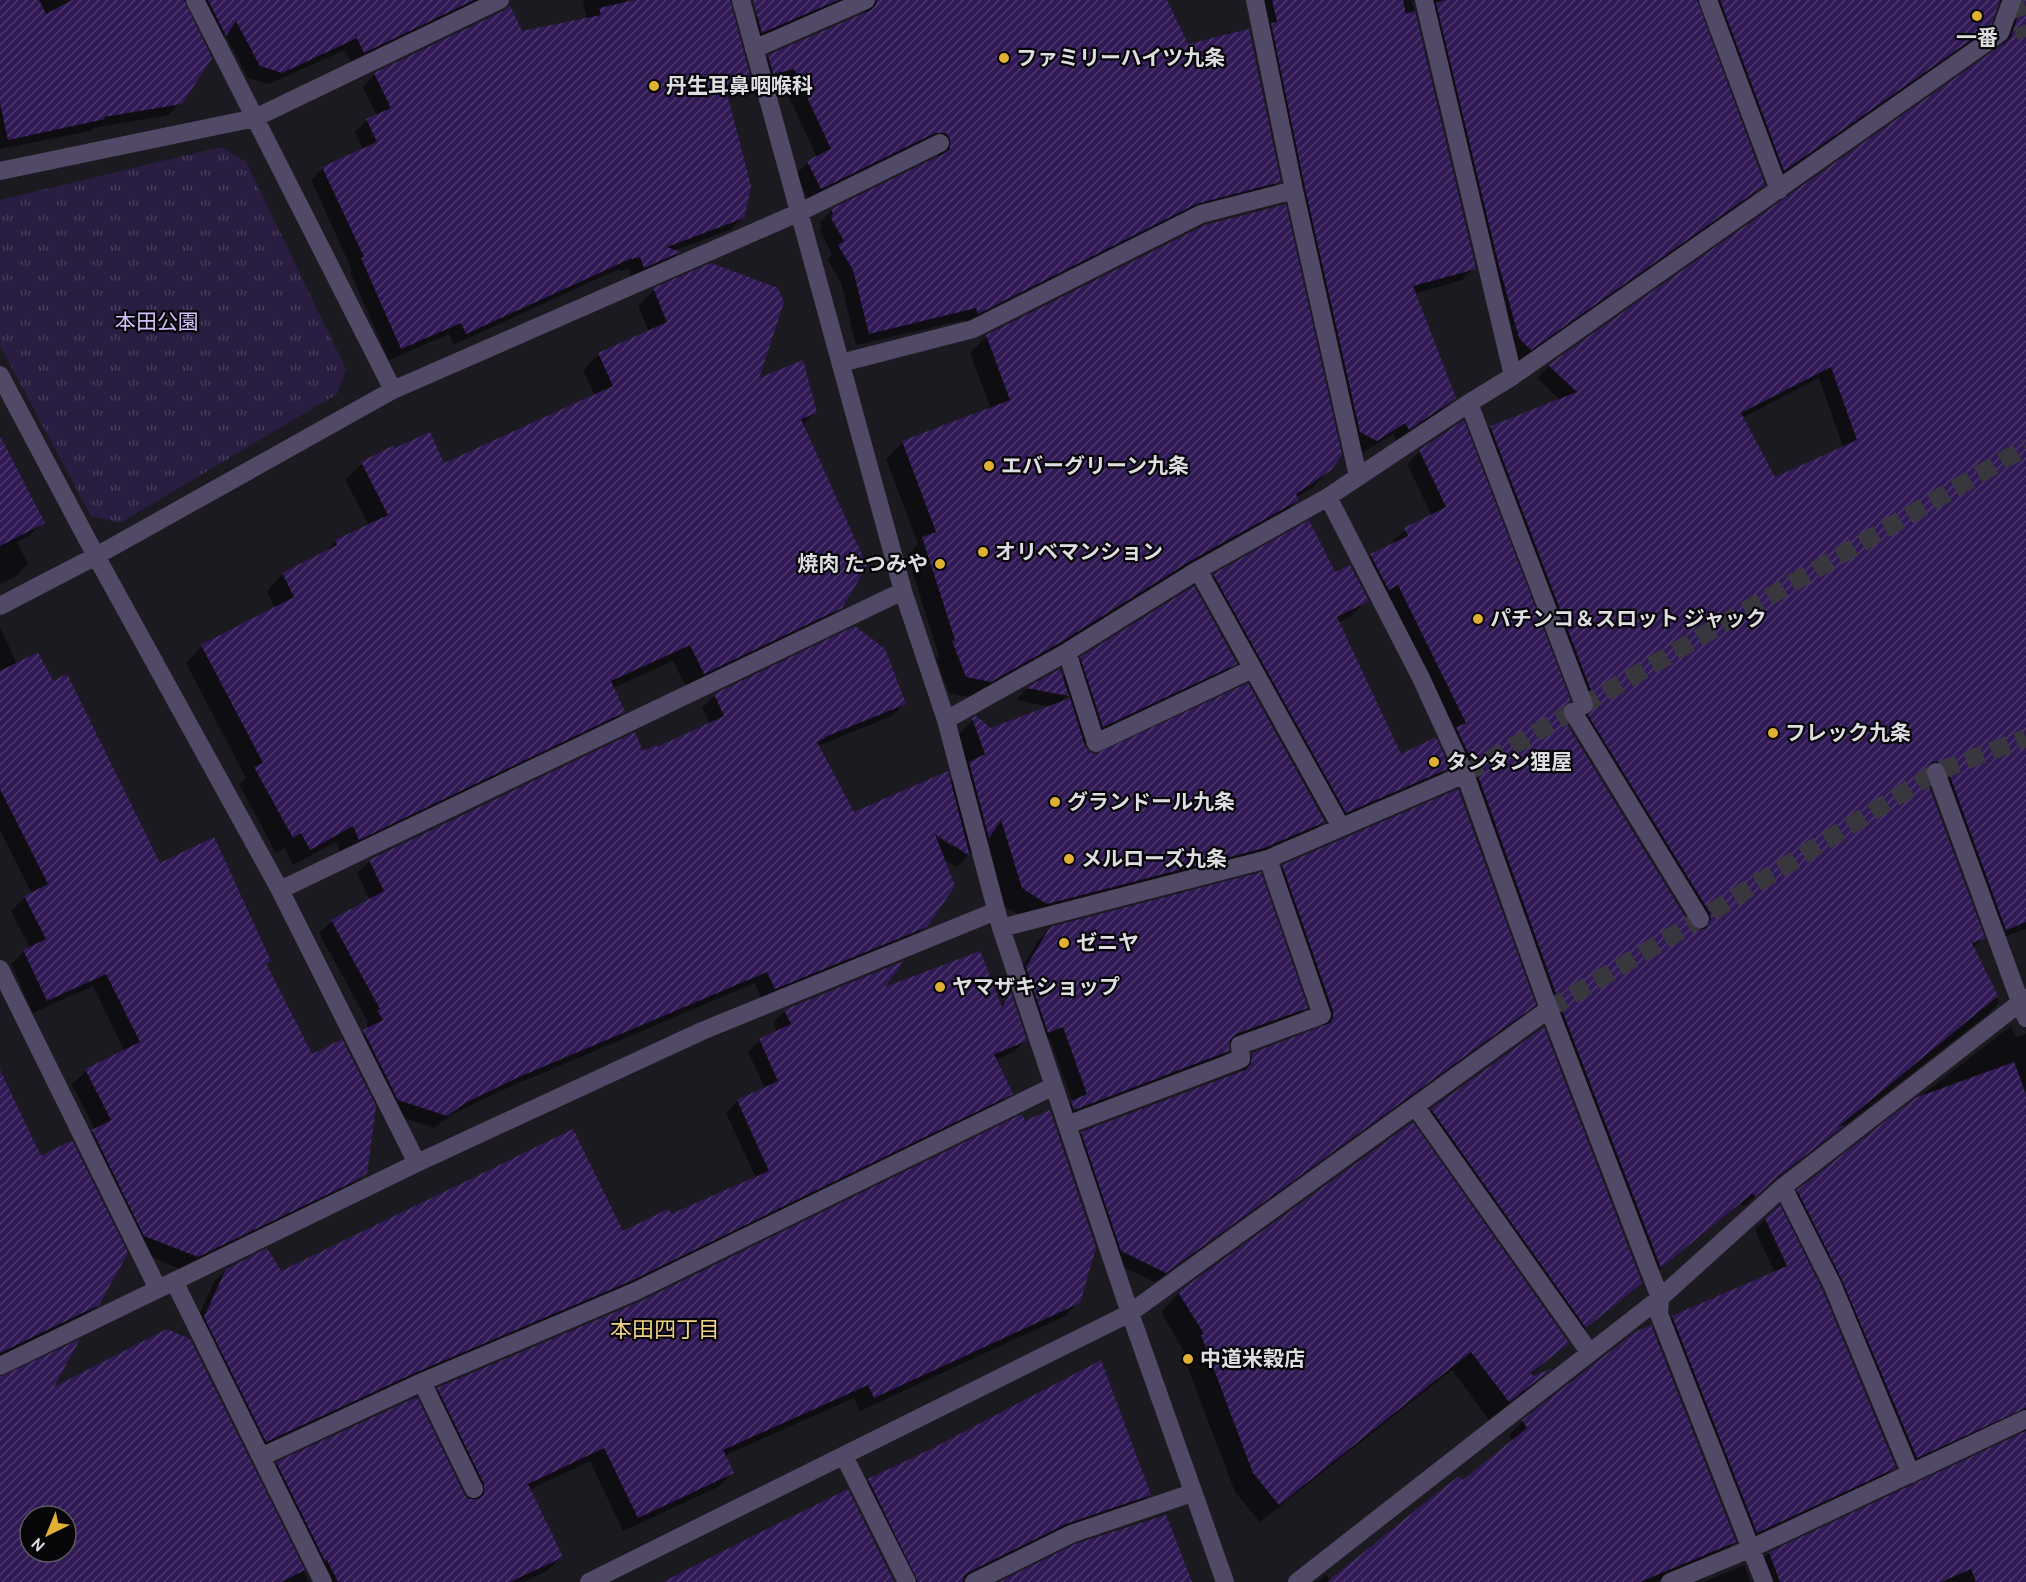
<svg xmlns="http://www.w3.org/2000/svg" width="2026" height="1582" viewBox="0 0 2026 1582" font-family="Cabin,'Noto Sans JP',sans-serif">
<style>
.park{fill:url(#park-tufts)}
.shadow{fill:#0007;fill-rule:evenodd}
.building{fill:url(#building-hatch);fill-rule:evenodd}
.lines{fill:none;stroke-linecap:round;stroke-linejoin:round}
.minor-tunnel{stroke:#39373e;stroke-width:18;stroke-dasharray:18 9;stroke-linecap:butt}
.minor{stroke:#514965;stroke-width:18}
.poi-dot{fill:#dfb034;stroke:#060608;stroke-width:2}
.labels{text-anchor:middle;stroke-width:4.5;stroke-linejoin:round;paint-order:stroke}
.poi-label{font-size:21px;font-weight:bold;fill:#dedde1;stroke:#060608;text-anchor:start}
.park-label{font-size:21px;fill:#cfc0f9;stroke:#060608}
.neighbourhood-label{font-size:22px;fill:#f1d187;stroke:#060608}
</style>
<defs>
<pattern id="park-tufts" width="24" height="20" patternUnits="userSpaceOnUse" patternTransform="scale(1.5)"><rect width="24" height="20" fill="#291d41"/><path d="M3 7l-1-3M5 7V3M7 7l1-3M15 17l-1-3M17 17v-4M19 17l1-3" fill="none" stroke="#483d5c"/></pattern>
<pattern id="building-hatch" width="6" height="6" patternUnits="userSpaceOnUse" patternTransform="scale(1.5)"><rect width="6" height="6" fill="#301955"/><path d="M-1 1l2-2M0 6l6-6M5 7l2-2" fill="none" stroke="#4e3a6d"/></pattern>
</defs>
<rect width="100%" height="100%" fill="#1c1a21"/>
<path class="park" d="M 221,147 L 246,162 L 346,369 L 337,394 L 120,523 L 91,516 L 0,346 L 0,200 Z"/>
<path class="shadow" d="M 0,0 L 490,0 L 352,64 L 345,50 L 269,84 L 248,78 L 225,35 L 213,47 L 193,7 L 183,0 L 181,103 L 168,115 L 94,128 L 91,131 L 0,149 Z
M 583,0 L 627,0 L 625,4 L 642,0 L 717,0 L 749,79 L 737,91 L 725,94 L 743,217 L 730,230 L 673,251 L 678,253 L 667,264 L 632,279 L 628,268 L 620,271 L 619,269 L 453,345 L 449,334 L 389,360 L 350,272 L 352,270 L 311,180 L 323,168 L 363,150 L 355,132 L 367,120 L 377,116 L 363,87 L 375,74 L 521,33 L 587,20 Z
M 761,0 L 1165,0 L 1187,45 L 1279,181 L 1267,194 L 966,325 L 964,320 L 856,345 L 841,283 L 827,259 L 832,254 L 820,231 L 822,226 L 820,223 L 832,210 L 938,158 L 939,151 L 809,200 L 796,174 L 808,162 L 817,157 L 781,80 L 761,85 L 756,69 L 769,57 L 864,15 L 865,9 L 774,34 L 773,31 L 756,38 L 752,21 L 757,16 L 769,21 Z
M 1258,0 L 1696,0 L 1763,184 L 1751,197 L 1518,361 L 1415,1 L 1412,1 L 1474,268 L 1462,280 L 1414,294 L 1455,397 L 1442,410 L 1396,441 L 1393,434 L 1364,452 L 1348,444 Z
M 1697,0 L 2026,0 L 2026,929 L 1993,941 L 1935,780 L 1924,773 L 1983,937 L 1973,948 L 1999,1003 L 1987,1015 L 1762,1190 L 1743,1207 L 1741,1203 L 1648,1279 L 1464,783 L 1359,568 L 1371,556 L 1394,544 L 1393,542 L 1405,530 L 1432,516 L 1407,464 L 1420,451 L 1463,422 L 1561,708 L 1562,718 L 1689,926 L 1699,932 L 1698,926 L 1583,721 L 1478,440 L 1491,427 L 1560,400 L 1537,378 L 1549,366 L 2000,49 L 2011,17 L 2004,1 L 1999,1 L 1989,25 L 1977,38 L 1772,182 L 1707,8 ZM 1819,378 L 1843,447 L 1774,479 L 1742,418 Z
M 654,290 L 757,381 L 815,413 L 802,426 L 841,607 L 824,624 L 687,689 L 673,661 L 613,688 L 624,711 L 607,728 L 342,855 L 336,842 L 293,865 L 285,848 L 276,853 L 239,784 L 246,778 L 186,663 L 202,646 L 275,608 L 267,591 L 283,574 L 322,555 L 336,541 L 369,525 L 345,480 L 362,464 L 393,447 L 395,449 L 443,465 L 595,396 L 583,371 L 599,354 L 649,332 L 638,306 Z
M 987,336 L 1330,469 L 1313,487 L 1296,498 L 1297,500 L 1281,517 L 1043,659 L 973,698 L 949,693 L 936,659 L 939,656 L 907,555 L 918,544 L 886,459 L 902,443 L 991,409 L 970,353 Z
M 0,439 L 43,522 L 29,536 L 17,542 L 28,564 L 15,577 L 0,584 Z
M 1335,574 L 1367,600 L 1351,616 L 1338,623 L 1400,756 L 1448,768 L 1433,783 L 1330,828 L 1199,591 L 1214,576 Z
M 0,627 L 17,664 L 52,683 L 159,865 L 270,960 L 265,964 L 365,1172 L 351,1186 L 183,1270 L 131,1249 L 79,1145 L 95,1130 L 72,1084 L 86,1071 L 125,1052 L 93,986 L 33,1013 L 11,964 L 24,951 L 30,948 L 11,911 L 25,897 L 32,894 L 0,830 Z
M 855,628 L 904,704 L 892,716 L 818,746 L 853,814 L 950,783 L 966,767 L 955,738 L 973,720 L 991,730 L 1052,707 L 1016,700 L 1027,689 L 1060,671 L 1062,678 L 1081,658 L 1235,663 L 1218,681 L 1083,745 L 1089,753 L 1323,822 L 1306,839 L 1029,921 L 1004,906 L 984,840 L 957,867 L 943,859 L 926,926 L 913,939 L 762,1000 L 755,983 L 505,1089 L 453,1114 L 434,1128 L 386,1112 L 351,1043 L 369,1029 L 366,1023 L 368,1022 L 319,933 L 332,921 L 370,900 L 357,873 L 370,861 L 642,753 L 656,749 L 710,724 L 702,708 L 714,696 ZM 1069,694 L 1071,700 L 1059,704 ZM 929,828 L 952,843 L 952,846 L 928,831 Z
M 1283,866 L 1534,1004 L 1524,1015 L 1155,1282 L 1111,1261 L 1072,1143 L 1082,1133 L 1241,1072 L 1242,1064 L 1253,1054 L 1323,1027 L 1273,877 Z
M 1050,928 L 1306,1008 L 1293,1021 L 1228,1044 L 1228,1051 L 1215,1064 L 1061,1122 L 1059,1115 L 1072,1101 L 1050,1039 L 1035,1045 L 1014,981 L 1037,942 Z
M 881,990 L 1000,1006 L 1010,995 L 1025,1041 L 1014,1052 L 995,1060 L 1011,1093 L 999,1105 L 618,1292 L 254,1453 L 193,1329 L 214,1282 L 226,1270 L 280,1273 L 622,1233 L 671,1216 L 756,1178 L 726,1113 L 737,1101 L 765,1088 L 748,1052 L 760,1040 L 777,1032 L 773,1023 L 785,1011 Z
M 2011,1026 L 2016,1037 L 2026,1034 L 2026,1582 L 1756,1582 L 1752,1570 L 1766,1555 L 2023,1433 L 2022,1428 L 1902,1471 L 1829,1294 L 1784,1205 L 1798,1191 Z
M 0,1096 L 98,1304 L 83,1319 L 0,1359 Z
M 1432,1110 L 1640,1283 L 1575,1338 L 1421,1120 Z
M 1766,1219 L 1894,1467 L 1884,1478 L 1746,1543 L 1662,1328 L 1673,1317 L 1775,1273 L 1755,1230 Z
M 1179,1293 L 1567,1342 L 1531,1375 L 1532,1378 L 1546,1372 L 1532,1386 L 1489,1420 L 1452,1370 L 1260,1522 L 1235,1492 L 1183,1355 L 1185,1353 L 1161,1312 Z
M 1079,1302 L 1065,1316 L 860,1411 L 854,1398 L 724,1456 L 732,1473 L 718,1487 L 623,1531 L 590,1461 L 529,1490 L 561,1557 L 547,1571 L 523,1582 L 315,1582 L 263,1478 L 277,1464 L 463,1495 L 468,1500 L 471,1500 L 424,1403 L 438,1389 Z
M 189,1341 L 309,1582 L 0,1582 L 0,1378 L 50,1390 ZM 30,1516 L 66,1516 L 66,1552 L 30,1552 Z
M 1523,1421 L 1735,1542 L 1721,1556 L 1655,1582 L 1317,1582 L 1326,1575 L 1330,1581 L 1463,1483 L 1513,1442 L 1509,1435 Z
M 869,1480 L 1149,1495 L 1135,1509 L 1050,1537 L 963,1582 L 899,1582 L 855,1494 Z
M 1744,1565 L 1751,1582 L 1703,1582 Z"/>
<path class="building" d="M 0,0 L 39,0 L 46,14 L 72,0 L 184,0 L 212,58 L 182,104 L 104,117 L 105,119 L 8,140 L 0,103 Z
M 208,0 L 474,0 L 364,53 L 357,38 L 282,73 L 260,66 L 236,21 L 226,36 Z
M 635,0 L 730,0 L 751,79 L 725,86 L 751,186 L 744,218 L 667,247 L 681,252 L 644,268 L 640,257 L 632,259 L 632,258 L 466,334 L 461,323 L 401,349 L 361,258 L 364,257 L 322,167 L 377,142 L 366,119 L 391,108 L 374,73 L 505,10 L 510,5 L 522,31 L 601,15 L 599,8 Z
M 753,0 L 838,0 L 762,33 Z
M 877,0 L 1167,0 L 1188,44 L 1249,29 L 1281,182 L 1196,204 L 978,314 L 976,308 L 869,334 L 853,270 L 838,245 L 844,241 L 831,218 L 833,213 L 831,209 L 945,153 L 950,149 L 950,139 L 946,133 L 935,133 L 821,189 L 807,161 L 831,149 L 794,69 L 773,74 L 768,55 L 871,10 L 875,6 Z
M 1272,0 L 1403,0 L 1406,14 L 1415,11 L 1476,269 L 1413,286 L 1456,398 L 1409,430 L 1405,423 L 1377,441 L 1360,432 L 1305,188 L 1271,23 L 1277,22 Z
M 1445,0 L 1697,0 L 1765,185 L 1531,350 L 1519,338 L 1498,262 L 1436,3 Z
M 1720,0 L 2000,0 L 1991,26 L 1784,171 Z
M 2023,0 L 2026,0 L 2026,922 L 2006,930 L 1947,768 L 1938,761 L 1932,762 L 1925,770 L 1925,776 L 1985,938 L 1972,943 L 1998,996 L 1838,1127 L 1845,1125 L 1776,1178 L 1755,1197 L 1753,1193 L 1661,1268 L 1560,1005 L 1476,770 L 1456,727 L 1466,723 L 1398,585 L 1389,590 L 1370,554 L 1408,536 L 1404,528 L 1446,507 L 1419,450 L 1464,420 L 1571,701 L 1563,707 L 1563,718 L 1690,925 L 1700,930 L 1706,928 L 1711,919 L 1710,913 L 1588,715 L 1595,707 L 1595,701 L 1490,426 L 1577,392 L 1548,365 L 2006,42 L 2011,37 ZM 1831,367 L 1857,440 L 1775,477 L 1741,413 Z
M 1286,204 L 1342,455 L 1331,470 L 1296,494 L 1299,500 L 1192,560 L 1061,642 L 991,682 L 966,677 L 952,641 L 955,640 L 922,537 L 936,532 L 902,441 L 1010,400 L 986,335 L 1205,225 Z
M 711,263 L 778,288 L 784,302 L 759,378 L 803,360 L 817,413 L 801,419 L 867,566 L 842,608 L 704,674 L 690,645 L 611,681 L 625,712 L 359,840 L 353,826 L 310,850 L 301,833 L 293,838 L 254,767 L 263,763 L 201,645 L 294,597 L 282,573 L 337,545 L 335,540 L 388,515 L 361,462 L 394,445 L 395,448 L 430,432 L 444,463 L 613,386 L 598,353 L 667,322 L 653,288 Z
M 0,436 L 45,523 L 0,546 Z
M 1309,520 L 1335,572 L 1350,565 L 1369,601 L 1337,617 L 1401,754 L 1436,737 L 1450,768 L 1346,813 L 1213,574 Z
M 1194,586 L 1237,664 L 1103,727 L 1080,657 Z
M 855,626 L 885,649 L 906,704 L 825,737 L 825,738 L 817,742 L 854,812 L 948,771 L 970,856 L 935,834 L 955,886 L 927,927 L 775,989 L 767,972 L 519,1077 L 467,1102 L 447,1116 L 398,1100 L 363,1030 L 383,1020 L 377,1010 L 380,1009 L 331,920 L 384,891 L 369,860 L 635,732 L 643,751 L 656,745 L 657,747 L 724,716 L 714,694 Z
M 38,652 L 53,681 L 67,674 L 160,863 L 214,837 L 271,961 L 266,963 L 312,1054 L 342,1039 L 376,1106 L 367,1173 L 355,1181 L 198,1257 L 144,1236 L 92,1130 L 111,1120 L 85,1069 L 140,1042 L 106,974 L 47,1001 L 23,950 L 46,939 L 24,896 L 48,884 L 0,789 L 0,671 Z
M 1060,669 L 1069,696 L 1026,688 Z
M 1248,683 L 1325,822 L 1264,848 L 1047,904 L 1022,888 L 1001,820 L 989,838 L 969,762 L 985,754 L 972,718 L 976,716 L 991,728 L 1070,698 L 1085,746 L 1089,752 L 1095,754 Z
M 1458,789 L 1536,1005 L 1166,1273 L 1121,1251 L 1081,1132 L 1245,1070 L 1251,1064 L 1252,1053 L 1330,1023 L 1333,1018 L 1333,1011 L 1282,865 Z
M 1261,872 L 1308,1008 L 1236,1034 L 1230,1040 L 1229,1051 L 1074,1110 L 1071,1101 L 1087,1094 L 1063,1027 L 1048,1033 L 1026,967 L 1050,927 Z
M 980,951 L 1002,1007 L 1011,992 L 1027,1041 L 994,1054 L 1013,1094 L 631,1281 L 417,1372 L 266,1442 L 204,1317 L 226,1269 L 267,1248 L 281,1271 L 573,1129 L 623,1231 L 668,1209 L 671,1214 L 769,1171 L 737,1100 L 778,1081 L 759,1039 L 791,1024 L 784,1010 L 904,961 L 885,987 Z
M 1544,1027 L 1642,1283 L 1586,1328 L 1431,1109 Z
M 2014,1062 L 2026,1094 L 2026,1408 L 1917,1458 L 1842,1280 L 1797,1190 L 1915,1098 Z
M 0,1070 L 41,1156 L 72,1140 L 128,1253 L 99,1305 L 0,1353 Z
M 1050,1110 L 1096,1248 L 1080,1303 L 874,1398 L 868,1385 L 723,1450 L 734,1473 L 638,1518 L 604,1448 L 528,1484 L 563,1557 L 510,1582 L 338,1582 L 327,1560 L 325,1561 L 276,1462 L 417,1397 L 464,1494 L 468,1499 L 478,1499 L 484,1495 L 484,1484 L 437,1388 L 641,1301 L 1022,1114 L 1025,1121 Z
M 1413,1122 L 1569,1343 L 1531,1373 L 1533,1376 L 1553,1368 L 1509,1402 L 1471,1352 L 1279,1505 L 1253,1473 L 1201,1335 L 1204,1334 L 1178,1292 Z
M 1780,1205 L 1822,1289 L 1896,1468 L 1757,1533 L 1672,1316 L 1787,1266 L 1765,1218 Z
M 1651,1325 L 1736,1542 L 1640,1582 L 1327,1582 L 1437,1493 L 1459,1476 L 1463,1480 L 1527,1428 L 1522,1420 L 1635,1332 Z
M 167,1329 L 190,1339 L 305,1570 L 281,1582 L 0,1582 L 0,1377 L 80,1339 L 54,1387 ZM 30,1516 L 66,1516 L 66,1552 L 30,1552 Z
M 1101,1360 L 1151,1495 L 1066,1524 L 969,1572 L 964,1576 L 963,1582 L 918,1582 L 868,1479 L 933,1448 Z
M 2026,1431 L 2026,1582 L 1976,1582 L 1971,1569 L 1941,1582 L 1780,1582 L 1769,1552 Z
M 848,1489 L 894,1582 L 663,1582 L 761,1532 Z
M 1166,1515 L 1192,1582 L 999,1582 L 1075,1544 Z"/>
<g class="lines">
<path class="minor-tunnel" d="M 2014,0 L 2026,37
M 1465,774 L 2026,447
M 1549,1009 L 1700,919 L 1936,772 L 2026,738"/>
<path class="minor" d="M 195,0 L 393,390
M 741,0 L 903,591 L 946,720 L 1001,928 L 1130,1313 L 1225,1582
M 1255,0 L 1294,190 L 1358,476
M 1424,0 L 1513,376
M 1708,0 L 1779,190
M 754,49 L 866,0
M 0,171 L 255,118 L 500,0
M 841,363 L 973,329 L 1201,214 L 1294,190
M 0,375 L 96,556 L 280,890 L 417,1163
M 1469,403 L 1584,705
M 1328,497 L 1421,678 L 1465,774 L 1549,1009 L 1660,1298 L 1659,1314 L 1764,1582
M 1198,570 L 1341,827
M 0,606 L 96,556 L 393,390 L 800,212 L 940,143
M 1067,652 L 1096,743 L 1252,669
M 1573,712 L 1700,919
M 946,720 L 1067,652 L 1198,570 L 1328,497 L 1469,403 L 1513,376 L 2000,33 L 2012,0
M 1936,772 L 2026,1018
M 280,890 L 903,591
M 1001,928 L 1268,859 L 1465,774
M 0,969 L 158,1289
M 1415,1106 L 1590,1353
M 1067,1125 L 1241,1059 L 1240,1045 L 1322,1015 L 1268,859
M 1783,1187 L 1832,1284 L 1911,1474
M 174,1281 L 323,1582
M 0,1366 L 417,1163 L 702,1031 L 996,911
M 422,1382 L 474,1489
M 844,1456 L 907,1582
M 261,1457 L 422,1382 L 636,1291 L 1054,1086
M 589,1582 L 1130,1313 L 1549,1009
M 974,1582 L 1071,1534 L 1192,1493
M 1297,1582 L 1660,1298 L 1783,1187 L 2026,998
M 1670,1582 L 1752,1548 L 2026,1419"/>
</g>
<g class="poi-dot">
<circle cx="1977" cy="16" r="6"/>
<circle cx="1004" cy="58" r="6"/>
<circle cx="654" cy="86" r="6"/>
<circle cx="989" cy="466" r="6"/>
<circle cx="983" cy="552" r="6"/>
<circle cx="940" cy="564" r="6"/>
<circle cx="1478" cy="619" r="6"/>
<circle cx="1773" cy="733" r="6"/>
<circle cx="1434" cy="762" r="6"/>
<circle cx="1055" cy="802" r="6"/>
<circle cx="1069" cy="859" r="6"/>
<circle cx="1064" cy="943" r="6"/>
<circle cx="940" cy="987" r="6"/>
<circle cx="1188" cy="1359" r="6"/>
</g>
<g class="labels">
<g class="poi-label">
<text x="1977" y="45" text-anchor="middle">一番</text>
<text x="1016" y="65">ファミリーハイツ九条</text>
<text x="666" y="93">丹生耳鼻咽喉科</text>
<text x="1001" y="473">エバーグリーン九条</text>
<text x="995" y="559">オリベマンション</text>
<text x="928" y="571" text-anchor="end">焼肉 たつみや</text>
<text x="1490" y="626">パチンコ＆スロット ジャック</text>
<text x="1785" y="740">フレック九条</text>
<text x="1446" y="769">タンタン狸屋</text>
<text x="1067" y="809">グランドール九条</text>
<text x="1081" y="866">メルローズ九条</text>
<text x="1076" y="950">ゼニヤ</text>
<text x="952" y="994">ヤマザキショップ</text>
<text x="1200" y="1366">中道米穀店</text>
</g>
<g class="park-label">
<text x="157" y="329">本田公園</text>
</g>
<g class="neighbourhood-label">
<text x="665" y="1337">本田四丁目</text>
</g>
</g>
<g transform="translate(48 1534) rotate(223)"><circle r="28" fill="#060608" stroke="#5c5c5f" stroke-width="1.5"/>
<path d="M0-4.5L10 22L0 15L-10 22Z" fill="#dfb034"/>
<text y="-9" font-size="16" font-weight="bold" text-anchor="middle" fill="#dedde1">N</text>
</g>
</svg>
